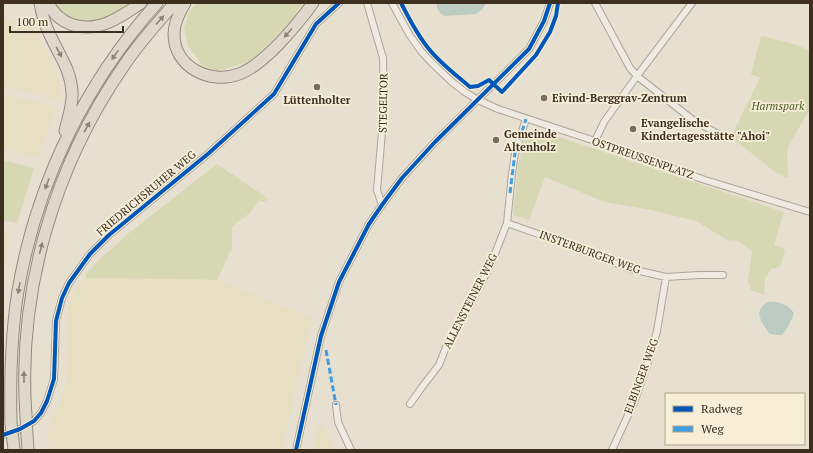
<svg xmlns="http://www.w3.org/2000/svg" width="813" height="453" viewBox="0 0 813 453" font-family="'PT Serif',serif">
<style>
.farmland{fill:#e6dfc2}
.green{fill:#d6d7b3}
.water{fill:#bcccc2}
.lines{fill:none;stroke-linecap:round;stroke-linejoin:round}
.minor-casing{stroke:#ada599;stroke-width:8}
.trunk-casing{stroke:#928b80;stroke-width:13}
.minor{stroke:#efebe3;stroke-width:6}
.trunk{stroke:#e0d9cb;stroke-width:11}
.trunk-bridge-casing{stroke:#928b80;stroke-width:13;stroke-linecap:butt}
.trunk-bridge{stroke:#e0d9cb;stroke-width:11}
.quiet{stroke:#3f9de0;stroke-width:3;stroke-dasharray:6 3;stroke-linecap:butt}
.cycleway-casing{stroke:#f7eed8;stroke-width:6}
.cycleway{stroke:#0057b8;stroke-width:4}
.oneway{fill:#8e8476}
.poi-dot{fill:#786c5e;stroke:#f7eed8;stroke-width:1.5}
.labels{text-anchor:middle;stroke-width:3.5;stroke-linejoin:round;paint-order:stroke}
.poi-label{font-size:11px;font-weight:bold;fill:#3d2e20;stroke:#f7eed8;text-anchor:start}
.street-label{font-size:11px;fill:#3d2e20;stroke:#f7eed8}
.park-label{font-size:11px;font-style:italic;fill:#4d5a26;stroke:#f7eed8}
</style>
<rect width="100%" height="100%" fill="#e7e0d1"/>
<path class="farmland" d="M 3,20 L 33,27 L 55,68 L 61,87 L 58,100 L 3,86 Z
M 3,94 L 56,107 L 38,158 L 3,149 Z
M 3,233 L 9,234 L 3,274 Z
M 86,278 L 186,279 L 217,280 L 224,282 L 313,319 L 308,331 L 282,450 L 50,450 L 48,435 L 49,425 L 62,396 L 66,381 L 68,364 L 67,318 L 69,303 L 77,288 Z
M 319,425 L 323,427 L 335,450 L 313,450 Z"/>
<path class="green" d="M 52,3 L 132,3 C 126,7 120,12 114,15 C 89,27 69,26 52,3 Z
M 197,3 L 303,3 L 292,20 L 252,60 L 235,66 L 218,71 L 203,66 L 188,46 L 184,28 L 189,12 Z
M 761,36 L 797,45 L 810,51 L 810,109 L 790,143 L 787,151 L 788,178 L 775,172 L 731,137 L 760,78 L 751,74 Z
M 535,129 L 784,212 L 774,245 L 783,248 L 785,251 L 780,267 L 771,269 L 765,279 L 764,295 L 751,290 L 748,281 L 752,251 L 738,241 L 727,240 L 696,221 L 651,210 L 604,202 L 545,177 L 529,220 L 513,215 L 518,166 L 526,135 Z
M 3,160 L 34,168 L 17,223 L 3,220 Z
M 217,164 L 269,199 L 263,202 L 259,201 L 250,213 L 236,223 L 232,228 L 232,248 L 217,280 L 186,279 L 86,278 L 86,274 L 100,259 L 130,232 Z"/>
<path class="water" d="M 437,3 L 486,3 L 482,10 L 476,14 L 445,16 C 439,13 436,9 437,3 Z
M 767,302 C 779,301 787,304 794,313 C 791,322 788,328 782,335 C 778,335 772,335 769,333 C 767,331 765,327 763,324 C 757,314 758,309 767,302 Z"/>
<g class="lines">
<g class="minor-casing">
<path id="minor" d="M 367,3 L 383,58 L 384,109 L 377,190 L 382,205
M 392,3 L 409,34 L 421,51 L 431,62 L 452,82 L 465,92 L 478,100 L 498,109 L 595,141 L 705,180 L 810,212
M 595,3 L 630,68 L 637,76 L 693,120 L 720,135
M 595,141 L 604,122 L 637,76 L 692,3
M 507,223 L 552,239 L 631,269 L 666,277 L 699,275 L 723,275
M 410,404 L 422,387 L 439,365 L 446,347 L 469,307 L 491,264 L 507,223 L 512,174 L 515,153 L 526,119
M 336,405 L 338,422 L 351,450
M 3,435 L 20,429 L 34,421 L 41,413 L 47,401 L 54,379 L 56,321 L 62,298 L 69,283 L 90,254 L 109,235 L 209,153 L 274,94 L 316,24 L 339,3
M 296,450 L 321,336 L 339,282 L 369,224 L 382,205 L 402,178 L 435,142 L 529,49 L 544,21 L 550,3
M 612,450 L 635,400 L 651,353 L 657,331 L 666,277"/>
</g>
<g class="trunk-casing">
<path id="trunk" d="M 40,3 C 42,14 45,25 50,35 C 59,55 71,70 72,92 C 73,105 68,118 65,131
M 48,3 C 53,13 61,21 73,25 C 98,33 121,17 141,3
M 185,3 C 179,13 174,23 174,34 C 174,67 210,85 239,74 C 264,65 297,25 313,3
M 26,416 C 17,292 54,166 125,64 C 140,42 157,23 175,3
M 11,423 C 10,379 11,334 18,291 C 36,184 85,83 157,3
M 27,435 L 28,450
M 13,440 L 14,450"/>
</g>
<use href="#minor" class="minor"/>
<use href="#trunk" class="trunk"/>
<g class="trunk-bridge-casing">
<path id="trunk-bridge" d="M 26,416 L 27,435
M 11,423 L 13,440"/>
</g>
<use href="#trunk-bridge" class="trunk-bridge"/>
<path class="quiet" d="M 510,193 L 515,153 L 526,119
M 326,350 L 336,405"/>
<g class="cycleway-casing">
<path id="cycleway" d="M 401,3 C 409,18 417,35 429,49 C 440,63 456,75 470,87 L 478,86 L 489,80 L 502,92 L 536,55 L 550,32 L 556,16 L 558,3
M 3,435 L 20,429 L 34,421 L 41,413 L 47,401 L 54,379 L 56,321 L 62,298 L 69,283 L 90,254 L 109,235 L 209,153 L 274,94 L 316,24 L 339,3
M 296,450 L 321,336 L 339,282 L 369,224 L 382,205 L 402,178 L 435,142 L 529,49 L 544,21 L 550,3"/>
</g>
<use href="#cycleway" class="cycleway"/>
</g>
<defs><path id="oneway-solid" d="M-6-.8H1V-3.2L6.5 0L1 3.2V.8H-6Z"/></defs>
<g class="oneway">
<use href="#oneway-solid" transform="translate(160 20) rotate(-48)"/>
<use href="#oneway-solid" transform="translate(288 33) rotate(132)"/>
<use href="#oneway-solid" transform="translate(59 52) rotate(61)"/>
<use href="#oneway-solid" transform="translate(115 55) rotate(125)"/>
<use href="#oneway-solid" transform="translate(87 127) rotate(-61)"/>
<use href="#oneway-solid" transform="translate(47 184) rotate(110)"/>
<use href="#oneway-solid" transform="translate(41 248) rotate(-76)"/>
<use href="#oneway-solid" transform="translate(19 288) rotate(100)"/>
<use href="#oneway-solid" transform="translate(24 377) rotate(-90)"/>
</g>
<g class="poi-dot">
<circle cx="317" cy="87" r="4"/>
<circle cx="544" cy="98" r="4"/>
<circle cx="633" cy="129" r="4"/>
<circle cx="496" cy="140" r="4"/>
</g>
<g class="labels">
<g class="poi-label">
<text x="552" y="102">Eivind-Berggrav-Zentrum</text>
<text x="317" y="104" text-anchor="middle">Lüttenholter</text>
<text x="641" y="127">Evangelische<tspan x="641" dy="13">Kindertagesstätte "Ahoi"</tspan></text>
<text x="504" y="138">Gemeinde<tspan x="504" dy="13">Altenholz</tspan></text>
</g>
<g class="street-label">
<text transform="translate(383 103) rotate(-89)" y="4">STEGELTOR</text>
<text transform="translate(643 158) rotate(19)" y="4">OSTPREUSSENPLATZ</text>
<text transform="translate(146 193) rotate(-40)" y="4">FRIEDRICHSRUHER WEG</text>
<text transform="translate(590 252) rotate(20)" y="4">INSTERBURGER WEG</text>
<text transform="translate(470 301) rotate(-63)" y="4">ALLENSTEINER WEG</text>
<text transform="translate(641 376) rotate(-70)" y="4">ELBINGER WEG</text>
</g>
<g class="park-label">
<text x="778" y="110">Harmspark</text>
</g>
</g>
<rect width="813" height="453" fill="none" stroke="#3d2e20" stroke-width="8"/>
<rect x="665" y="393" width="140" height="52" fill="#f7eed8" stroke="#ada18e"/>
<rect x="673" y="406" width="20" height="6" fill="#0057b8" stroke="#ada18e"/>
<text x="701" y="413" font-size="12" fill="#3d2e20">Radweg</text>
<rect x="673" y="426" width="20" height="6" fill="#3f9de0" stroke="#ada18e"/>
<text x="701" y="433" font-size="12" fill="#3d2e20">Weg</text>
<path d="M10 26v6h113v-6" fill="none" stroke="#3d2e20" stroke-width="2"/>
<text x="16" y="26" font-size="12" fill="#3d2e20" stroke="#f7eed8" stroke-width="3" paint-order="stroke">100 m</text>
</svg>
